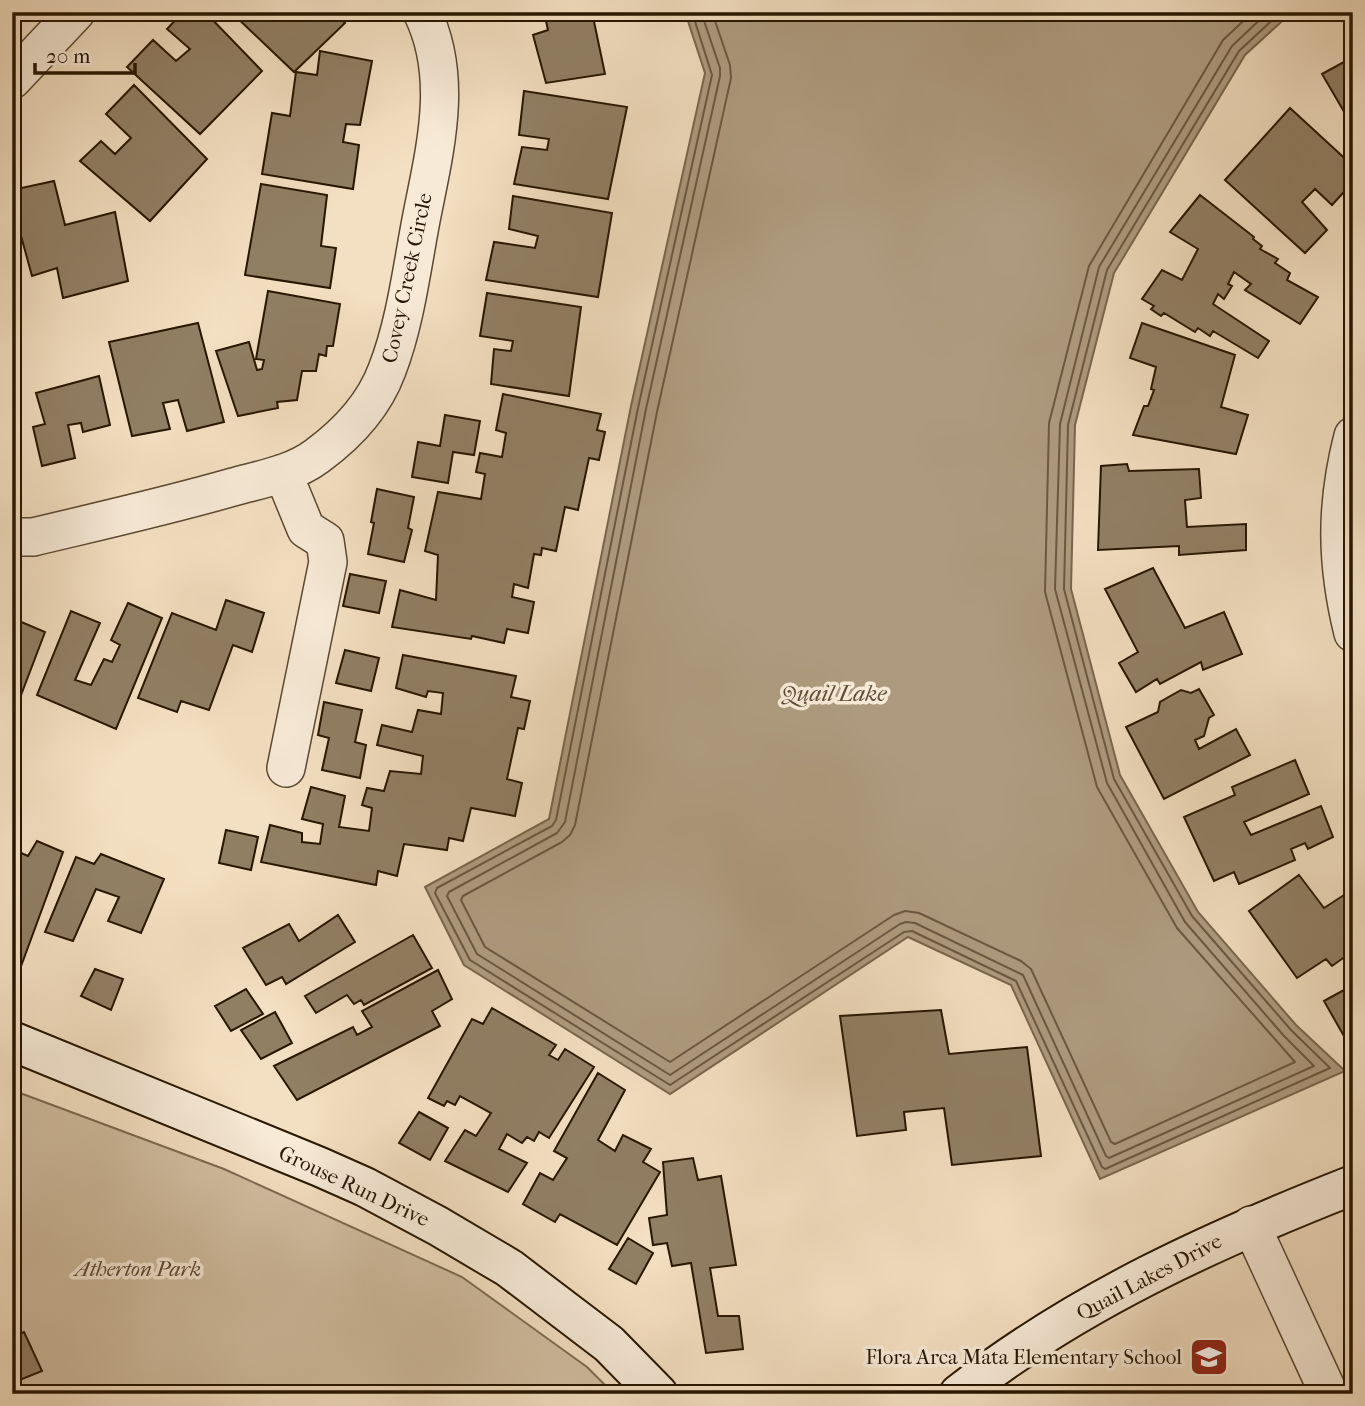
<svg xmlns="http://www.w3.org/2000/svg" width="1365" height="1406" viewBox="0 0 1365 1406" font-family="'IM FELL French Canon',serif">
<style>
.green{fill:#d0bda0;stroke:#7c6a50;stroke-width:2}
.water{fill:#ae9b7f;stroke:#78664c;stroke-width:2}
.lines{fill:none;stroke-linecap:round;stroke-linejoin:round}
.shore{stroke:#6a5840;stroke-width:2}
.building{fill:#917f64;stroke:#271600;stroke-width:2}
.street-casing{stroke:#5a4830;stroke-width:40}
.secondary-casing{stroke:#271600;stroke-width:42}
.street{stroke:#f7ead7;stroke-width:37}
.secondary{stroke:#f7ead7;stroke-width:38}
.labels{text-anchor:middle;stroke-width:7;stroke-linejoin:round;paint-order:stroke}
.street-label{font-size:21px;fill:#271600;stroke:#f7ead7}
.park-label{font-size:21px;font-style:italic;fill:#5a4830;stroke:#f7ead7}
.poi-label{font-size:21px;fill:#271600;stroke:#f7ead7;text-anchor:end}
.water-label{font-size:23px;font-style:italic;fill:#5d4b33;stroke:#f7ead7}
</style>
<rect width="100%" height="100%" fill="#f3dfc1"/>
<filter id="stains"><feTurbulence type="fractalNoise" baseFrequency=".00286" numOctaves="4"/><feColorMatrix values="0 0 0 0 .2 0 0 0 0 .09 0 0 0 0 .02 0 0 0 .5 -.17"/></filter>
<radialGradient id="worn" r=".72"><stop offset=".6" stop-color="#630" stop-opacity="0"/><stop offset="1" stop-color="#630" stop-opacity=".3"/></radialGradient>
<path class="green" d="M 12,1090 L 224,1169 L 462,1277 L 587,1367 L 614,1394 L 12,1394 Z"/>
<path class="water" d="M 685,12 L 1292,12 L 1245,55 L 1114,273 L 1075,425 L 1071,589 L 1120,775 L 1198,912 L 1296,1025 L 1345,1071 L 1100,1179 L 1011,985 L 908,937 L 670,1094 L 464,965 L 425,887 L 549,819 L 631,406 L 705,73 Z"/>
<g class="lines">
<path class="shore" d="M 692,12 L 712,75 L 638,408 L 556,820 L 552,826 L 437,888 L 435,893 L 470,960 L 670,1085 L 904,932 L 912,931 L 1016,981 L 1102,1167 L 1105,1169 L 1330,1068 L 1291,1030 L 1192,916 L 1114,779 L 1064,589 L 1068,425 L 1107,270 L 1239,51 L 1281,12
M 701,12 L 720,68 L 720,76 L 646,409 L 565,822 L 557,833 L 449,892 L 447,896 L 477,954 L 670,1075 L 900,924 L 906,922 L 915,923 L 1023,975 L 1106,1156 L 1109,1158 L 1314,1066 L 1284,1036 L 1185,922 L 1107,783 L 1055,589 L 1060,424 L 1099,267 L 1232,46 L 1268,12
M 712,12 L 730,65 L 731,78 L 657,412 L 575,825 L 570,835 L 562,842 L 463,896 L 461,900 L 485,947 L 670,1062 L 894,915 L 905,911 L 919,913 L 1021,961 L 1031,969 L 1111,1142 L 1115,1144 L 1295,1062 L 1177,928 L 1097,787 L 1045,592 L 1049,423 L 1089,266 L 1223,40 L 1253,12"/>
</g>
<path class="building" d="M 183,12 L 205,12 L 262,71 L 200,134 L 127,67 L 153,40 L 176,61 L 190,49 L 167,29 Z
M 231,12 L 335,12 L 345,23 L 294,72 Z
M 544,12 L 592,12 L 605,74 L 546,83 L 533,35 L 548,30 Z
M 320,51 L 372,61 L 360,125 L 346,124 L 343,142 L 359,145 L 353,189 L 262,174 L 272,113 L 290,116 L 296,72 L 317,75 Z
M 1353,57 L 1353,127 L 1322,74 Z
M 134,85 L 207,159 L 150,221 L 80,161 L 101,141 L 115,154 L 131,138 L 106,114 Z
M 524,91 L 627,107 L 608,199 L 514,184 L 522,147 L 547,150 L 549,139 L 519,135 Z
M 1290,108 L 1353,166 L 1353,182 L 1332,205 L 1315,189 L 1302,202 L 1327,230 L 1305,253 L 1225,180 Z
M 54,181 L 65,225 L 115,212 L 128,281 L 63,298 L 57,268 L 32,276 L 12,203 L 12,190 Z
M 261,184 L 327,195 L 321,246 L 336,248 L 330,288 L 245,275 Z
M 1200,195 L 1254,237 L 1253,239 L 1262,246 L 1260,249 L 1278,259 L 1275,263 L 1290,273 L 1287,280 L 1318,297 L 1300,324 L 1245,290 L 1251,284 L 1234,272 L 1228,284 L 1232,286 L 1224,299 L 1218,294 L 1213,304 L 1269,341 L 1258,358 L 1213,331 L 1210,336 L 1198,328 L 1195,332 L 1164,313 L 1161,316 L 1151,309 L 1154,306 L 1142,299 L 1162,270 L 1182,280 L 1198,249 L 1170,232 Z
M 513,196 L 612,213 L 598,297 L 486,280 L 494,242 L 535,248 L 538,236 L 509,229 Z
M 268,291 L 340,304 L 333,346 L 327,346 L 326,356 L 319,354 L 316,371 L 302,371 L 297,400 L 277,402 L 278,408 L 238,416 L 216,351 L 249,342 L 257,370 L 262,369 L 264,360 L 256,359 Z
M 487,293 L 581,307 L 569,396 L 491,384 L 494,349 L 511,351 L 513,341 L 480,336 Z
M 198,323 L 224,422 L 187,431 L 178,400 L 163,403 L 170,429 L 132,436 L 109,342 Z
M 1142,323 L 1235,355 L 1221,407 L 1248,415 L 1236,454 L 1133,435 L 1144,406 L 1148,406 L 1154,390 L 1151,389 L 1156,367 L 1130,358 Z
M 99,376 L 110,425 L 83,432 L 81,423 L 68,425 L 75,458 L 42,466 L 33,427 L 45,424 L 36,393 Z
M 503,394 L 601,414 L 597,430 L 605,432 L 599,460 L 589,458 L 578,510 L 565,507 L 556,551 L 542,548 L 541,555 L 534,554 L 528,588 L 514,584 L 512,597 L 534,602 L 528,633 L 507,629 L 504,643 L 472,636 L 471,639 L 392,627 L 400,590 L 436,600 L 438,555 L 425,551 L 438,492 L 481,499 L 485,474 L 476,472 L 480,453 L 502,457 L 506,433 L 496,430 Z
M 12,407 L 18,408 L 12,438 Z
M 445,415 L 480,421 L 474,455 L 453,452 L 448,483 L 412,477 L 418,442 L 440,446 Z
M 1127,464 L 1129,471 L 1199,469 L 1201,498 L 1185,500 L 1187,527 L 1246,524 L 1246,550 L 1179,555 L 1179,546 L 1098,550 L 1101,466 Z
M 377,489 L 414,497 L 408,528 L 412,530 L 404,562 L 368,554 L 374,523 L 371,522 Z
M 1153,568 L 1185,628 L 1224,612 L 1242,654 L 1203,670 L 1201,662 L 1160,684 L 1157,679 L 1136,692 L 1119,663 L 1138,652 L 1105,589 Z
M 350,574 L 386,581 L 379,613 L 343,606 Z
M 226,600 L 264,613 L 252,652 L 233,645 L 209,710 L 181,701 L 177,712 L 138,698 L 172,613 L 216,630 Z
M 128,603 L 162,618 L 116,729 L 37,695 L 71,611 L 100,623 L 75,680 L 91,685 L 104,659 L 112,662 L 120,645 L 111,640 Z
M 19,621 L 45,632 L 18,703 L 12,701 L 12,636 Z
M 345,650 L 379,658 L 371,691 L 336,683 Z
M 403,655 L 516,676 L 511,697 L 530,701 L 524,729 L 518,728 L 507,779 L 522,783 L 515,816 L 471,808 L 463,841 L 449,838 L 447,850 L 404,844 L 397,876 L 378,871 L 376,885 L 261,862 L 270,825 L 302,833 L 302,842 L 320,844 L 323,824 L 302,819 L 311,787 L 345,796 L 339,827 L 369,831 L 372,808 L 362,805 L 367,788 L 384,791 L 390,771 L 421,774 L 423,756 L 377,745 L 382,725 L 412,732 L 418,710 L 441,714 L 443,693 L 428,691 L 426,697 L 396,688 Z
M 1199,689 L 1214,715 L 1209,718 L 1204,736 L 1195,740 L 1199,749 L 1236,729 L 1250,755 L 1164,799 L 1126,727 L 1158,712 L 1160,702 L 1181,690 L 1191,693 Z
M 324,702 L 362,710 L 355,742 L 366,745 L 360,778 L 322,770 L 329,738 L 318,735 Z
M 1295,760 L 1309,794 L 1244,822 L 1251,835 L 1321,806 L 1333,837 L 1308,849 L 1305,843 L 1291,849 L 1295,860 L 1239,884 L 1234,872 L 1214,881 L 1184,817 L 1235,795 L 1232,787 Z
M 226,830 L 258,837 L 251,870 L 219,863 Z
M 37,841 L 63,852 L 20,969 L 12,966 L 12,849 L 28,856 Z
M 101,854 L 164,879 L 141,933 L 108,921 L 119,897 L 96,889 L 73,941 L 45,932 L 76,857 L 94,864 Z
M 1299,875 L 1324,908 L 1344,895 L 1353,908 L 1353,951 L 1332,966 L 1326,959 L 1297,978 L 1249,911 Z
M 338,915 L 355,942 L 286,984 L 282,977 L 266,985 L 243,948 L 289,924 L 299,941 Z
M 413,935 L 432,968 L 364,1005 L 361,1000 L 354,1004 L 347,995 L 316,1013 L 305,996 Z
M 95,969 L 123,979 L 111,1010 L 81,996 Z
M 438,970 L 452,999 L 432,1011 L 440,1026 L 297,1100 L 274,1066 L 353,1027 L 357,1035 L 372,1027 L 362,1011 Z
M 1353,985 L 1353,1052 L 1324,1001 Z
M 246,989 L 263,1014 L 231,1031 L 215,1006 Z
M 492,1008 L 556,1045 L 549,1055 L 558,1060 L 565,1049 L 594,1067 L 549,1138 L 539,1132 L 534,1141 L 527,1137 L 522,1143 L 507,1134 L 499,1149 L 527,1163 L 508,1192 L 445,1161 L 465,1130 L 476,1136 L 491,1113 L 460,1096 L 455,1105 L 447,1101 L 444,1106 L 428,1098 L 472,1019 L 483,1024 Z
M 941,1010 L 949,1054 L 1027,1047 L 1041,1156 L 952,1165 L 944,1108 L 904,1112 L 906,1130 L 857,1136 L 840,1016 Z
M 275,1012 L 292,1043 L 261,1059 L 241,1030 Z
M 598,1073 L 625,1090 L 598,1140 L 615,1151 L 623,1135 L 651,1149 L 643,1162 L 660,1172 L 617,1245 L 560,1214 L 555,1222 L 523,1204 L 540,1173 L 553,1180 L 567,1158 L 554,1151 Z
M 419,1112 L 448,1128 L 430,1160 L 399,1143 Z
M 693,1158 L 698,1180 L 721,1176 L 736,1265 L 710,1268 L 718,1316 L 739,1316 L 743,1349 L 706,1353 L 691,1263 L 672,1266 L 667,1243 L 653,1245 L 649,1218 L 667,1215 L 663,1162 Z
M 628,1238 L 653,1253 L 636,1284 L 609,1269 Z
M 24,1332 L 42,1371 L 12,1383 L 12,1337 Z"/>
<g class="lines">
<g class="street-casing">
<path id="street" d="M 12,80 L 76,12
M 1353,436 C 1335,506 1336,564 1353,633
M 283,473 L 306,529 L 325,541 L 328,562 L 286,768
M 12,537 L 33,537 C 100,521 167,506 233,487 C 262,479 293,474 317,456 C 347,434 374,405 387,370 C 406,321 412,266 422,215 C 435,149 454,77 422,12
M 1251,1225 L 1329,1394"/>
</g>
<g class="secondary-casing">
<path id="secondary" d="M 12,1041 L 320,1167 L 365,1187 L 438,1226 L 509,1268 L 609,1344 L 658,1394
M 959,1394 C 1078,1301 1213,1240 1353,1185"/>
</g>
<use href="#street" class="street"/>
<use href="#secondary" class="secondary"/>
</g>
<defs>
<g id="school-square" transform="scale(2.0125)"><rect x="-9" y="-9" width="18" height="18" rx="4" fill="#8f2418" stroke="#f7ead7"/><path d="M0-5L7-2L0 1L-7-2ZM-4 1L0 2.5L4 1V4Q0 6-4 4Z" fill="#fff"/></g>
</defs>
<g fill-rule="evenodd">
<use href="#school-square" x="1209" y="1357"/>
</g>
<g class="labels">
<g class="street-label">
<text transform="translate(407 278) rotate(-78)" y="7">Covey Creek Circle</text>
<text transform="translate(354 1186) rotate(25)" y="7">Grouse Run Drive</text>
<text transform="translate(1149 1277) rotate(-28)" y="7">Quail Lakes Drive</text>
</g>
<g class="park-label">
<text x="138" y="1276">Atherton Park</text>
</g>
<g class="poi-label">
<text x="1182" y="1364">Flora Arca Mata Elementary School</text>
</g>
<g class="water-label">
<text x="834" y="701">Quail Lake</text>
</g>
</g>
<rect width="1365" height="1406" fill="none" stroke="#f3dfc1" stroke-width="42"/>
<rect x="14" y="14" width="1337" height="1378" fill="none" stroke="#271600" stroke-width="3.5"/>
<rect x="21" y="21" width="1323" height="1364" fill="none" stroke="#271600" stroke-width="2"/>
<path d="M35 63v10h100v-10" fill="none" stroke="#271600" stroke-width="3.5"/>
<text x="46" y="63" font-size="21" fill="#271600" stroke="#f7ead7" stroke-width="5" paint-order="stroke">20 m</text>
<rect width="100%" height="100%" filter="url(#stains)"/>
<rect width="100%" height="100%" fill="url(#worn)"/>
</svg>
